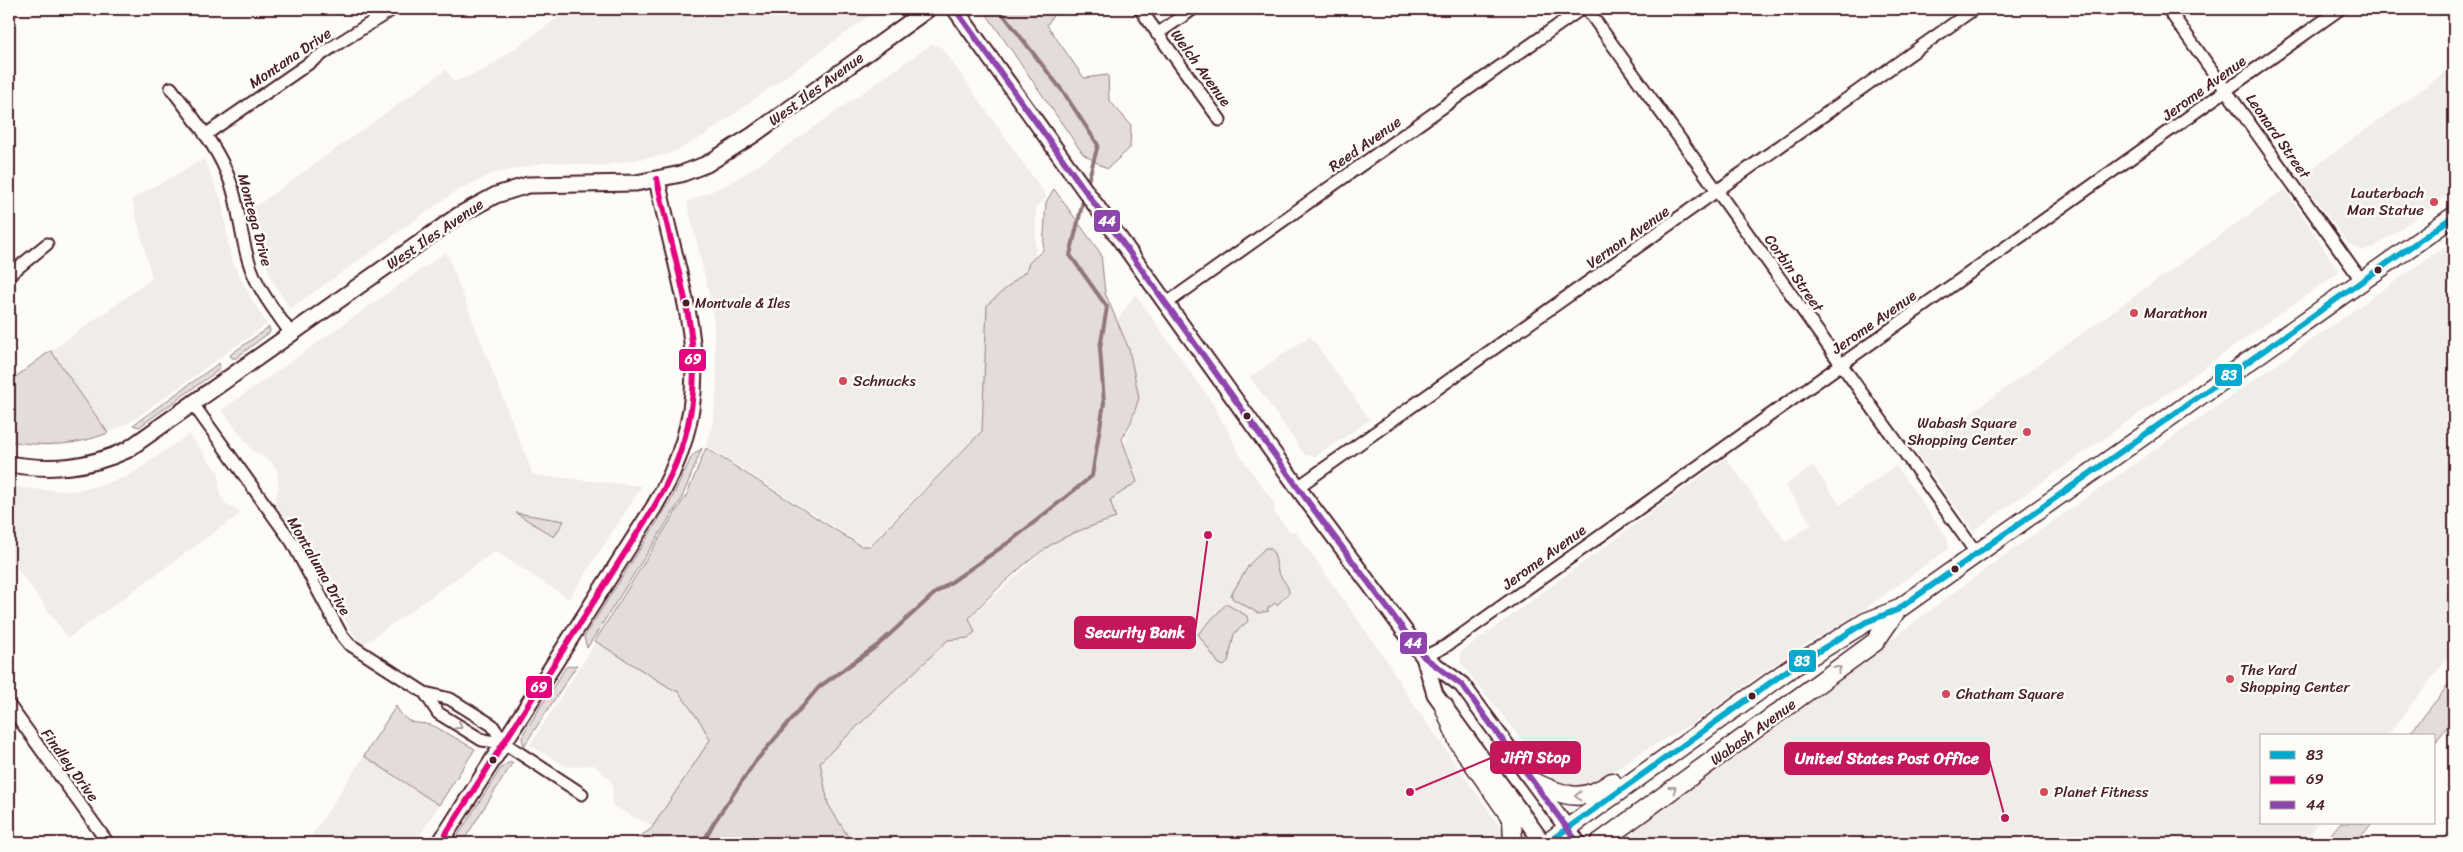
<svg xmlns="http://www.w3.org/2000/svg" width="2463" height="852" viewBox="0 0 2463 852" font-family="Sriracha,sans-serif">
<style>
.built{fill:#f0ece8}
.green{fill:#e3dcda;stroke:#967e82}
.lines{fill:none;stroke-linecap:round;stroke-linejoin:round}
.stream{stroke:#91777b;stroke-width:4}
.street-casing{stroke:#4a1f2b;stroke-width:15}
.secondary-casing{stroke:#4a1f2b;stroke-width:19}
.primary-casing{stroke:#4a1f2b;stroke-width:21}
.street{stroke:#fdfcf7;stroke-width:11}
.secondary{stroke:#fdfcf7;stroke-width:15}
.primary{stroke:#fdfcf7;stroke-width:18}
.bus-1-casing{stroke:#fdfcf7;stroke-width:10}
.bus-2-casing{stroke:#fdfcf7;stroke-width:10}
.bus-3-casing{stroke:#fdfcf7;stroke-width:10}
.bus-1{stroke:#00a9ce;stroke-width:6}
.bus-2{stroke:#e5007d;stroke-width:6}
.bus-3{stroke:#8e44ad;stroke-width:6}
.oneway{stroke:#ac999b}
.poi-dot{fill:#d1495b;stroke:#fdfcf7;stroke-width:2}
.bus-dot{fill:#4a1f2b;stroke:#fdfcf7;stroke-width:2}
.labels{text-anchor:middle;stroke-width:5;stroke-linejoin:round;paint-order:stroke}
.bus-label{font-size:14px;fill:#4a1f2b;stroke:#fdfcf7;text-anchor:start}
.street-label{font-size:15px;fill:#4a1f2b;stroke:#fdfcf7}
.poi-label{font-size:15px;fill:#4a1f2b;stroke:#fdfcf7;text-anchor:start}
.leader{fill:none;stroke:#c2185b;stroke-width:2}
.callout-dot{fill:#c2185b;stroke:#fdfcf7;stroke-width:2}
.callout{fill:#c2185b;stroke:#c2185b;stroke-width:2}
.callout-label{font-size:16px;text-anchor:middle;font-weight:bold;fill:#fff}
.line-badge{stroke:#fdfcf7;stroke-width:2}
.badge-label{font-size:14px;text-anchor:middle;font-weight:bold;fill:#fff}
</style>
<rect width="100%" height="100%" fill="#fdfcf7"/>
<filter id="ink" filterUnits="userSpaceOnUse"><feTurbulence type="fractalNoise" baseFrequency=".02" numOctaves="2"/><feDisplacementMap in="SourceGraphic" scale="10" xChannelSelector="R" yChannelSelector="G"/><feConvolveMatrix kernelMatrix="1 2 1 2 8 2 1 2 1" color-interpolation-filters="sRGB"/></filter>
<g filter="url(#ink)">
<path class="built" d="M 570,9 L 879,9 L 705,135 L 682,148 L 669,154 L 600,166 L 548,162 L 492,174 L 456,191 L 290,309 L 271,278 L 260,246 L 252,209 L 446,70 L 454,82 L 485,70 Z
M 932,44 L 942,48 L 1047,197 L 1036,207 L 1035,269 L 983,429 L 866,547 L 706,446 L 713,422 L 717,387 L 713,310 L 687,202 L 728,184 L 767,160 Z
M 2454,66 L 2454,191 L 2373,248 L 2362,251 L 2349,244 L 2299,178 Z
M 204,159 L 221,200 L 231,258 L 249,295 L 267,324 L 133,420 L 108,433 L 51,351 L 152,279 L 132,199 Z
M 2285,189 L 2339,272 L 1973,531 L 1916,452 Z
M 2454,240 L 2454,650 L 2387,736 L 2262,736 L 2262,823 L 2319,823 L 2303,843 L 1626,843 L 1636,829 L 1998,560 Z
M 446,252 L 533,475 L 642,486 L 569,599 L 495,551 L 363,645 L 358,641 L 339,609 L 305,546 L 274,503 L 279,487 L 277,470 L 271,461 L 253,451 L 222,410 Z
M 1135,294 L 1215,407 L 1242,458 L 1275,505 L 1274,512 L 1289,531 L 1296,532 L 1388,663 L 1412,702 L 1503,831 L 1502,839 L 1495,843 L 835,843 L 793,781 L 1058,537 L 1115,473 L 1135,413 L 1113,327 Z
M 1310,336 L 1370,420 L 1316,456 L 1305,455 L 1250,377 Z
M 189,434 L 219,474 L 220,495 L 225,503 L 241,513 L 68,638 L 9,557 L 9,486 L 43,490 L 74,491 L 101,485 L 129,476 Z
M 1726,458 L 1786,542 L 1812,524 L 1785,486 L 1813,466 L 1840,505 L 1896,466 L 1948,539 L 1948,549 L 1862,611 L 1789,654 L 1690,725 L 1640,753 L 1601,780 L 1582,786 L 1569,787 L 1552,778 L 1461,663 L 1460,653 Z
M 600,636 L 732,717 L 659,829 L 612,806 L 613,785 L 608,777 L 594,765 L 567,767 L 530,745 Z
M 364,756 L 439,805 L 415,843 L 307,843 Z"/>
<path class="green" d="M 983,9 L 1057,9 L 1047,25 L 1084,78 L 1108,75 L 1109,100 L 1131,125 L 1130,148 L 1107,169 L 1083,154 Z
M 1054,189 L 1101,254 L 1105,293 L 1129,349 L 1139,398 L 1131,422 L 1122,439 L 1137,482 L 1110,500 L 1116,518 C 1092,526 1066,534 1046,548 C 1018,568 992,593 969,618 L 975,632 L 968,638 L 948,640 L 820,762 L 828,804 L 852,843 L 630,843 L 651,829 L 710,740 L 701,723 L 678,691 L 675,691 L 595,641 L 687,494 L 706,448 L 861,546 L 870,546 L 982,431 L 987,305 L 1026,271 L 1029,263 L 1043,250 L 1046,202 Z
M 269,327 L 270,332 L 236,358 L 232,358 L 230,355 Z
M 50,351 L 51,351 L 108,433 C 75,446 44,447 9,441 L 9,382 Z
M 219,363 L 220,369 L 139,427 L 133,425 Z
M 702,448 L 681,500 L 587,648 L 584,637 L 670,502 L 692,456 Z
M 516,513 L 564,521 L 554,537 Z
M 1265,548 L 1270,548 C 1277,556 1275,562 1278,571 C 1281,580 1289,584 1289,593 L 1277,605 L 1275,603 L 1267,609 L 1269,611 L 1258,613 L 1233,599 L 1231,595 L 1249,565 Z
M 1226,604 L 1247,616 L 1248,621 L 1234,634 L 1228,662 L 1224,666 L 1219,664 L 1198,634 Z
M 577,665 L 524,746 L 522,738 L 525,731 L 566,667 Z
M 2454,678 L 2454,718 L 2434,744 L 2434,736 L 2408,736 Z
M 396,706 C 409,730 418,719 436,727 C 449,734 462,742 475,749 L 439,805 L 364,756 Z
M 513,762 L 462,843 L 457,843 L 455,840 L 501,768 L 508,763 Z
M 2340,823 L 2372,823 L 2356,843 L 2324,843 Z"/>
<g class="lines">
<path class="stream" d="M 999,9 L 1064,93 L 1098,145 L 1087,185
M 703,843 L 713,824 L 755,762 L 819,687 L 878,645 L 934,594 L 1012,540 L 1092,476 L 1104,403 L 1100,348 L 1107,307 L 1070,255 L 1084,197"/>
<g class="street-casing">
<path id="street" d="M 1140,9 L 1220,120
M 1587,9 L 1977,554
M 2168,9 L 2362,281
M 1157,34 L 1193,9
M 171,88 C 191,115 213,141 226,171 C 239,199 239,230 248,259 C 256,288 275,311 292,335
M 205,135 L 331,48 L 393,9
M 9,275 L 47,244
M 1167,303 L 1581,9
M 193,404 L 292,542 L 341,634 L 349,644 L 425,693 L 450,699 L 492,725 L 504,743 L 582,794
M 1298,487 L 1974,9
M 1424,657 L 1446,646 L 2340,9
M 425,693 L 438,713 L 482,740 L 504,743
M 9,705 L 108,843"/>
</g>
<g class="secondary-casing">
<path id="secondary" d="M 955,9 L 1309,503 L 1424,657 L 1462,685 L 1578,843
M 9,464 C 51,471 88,468 127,450 L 459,215 L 496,195 L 528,185 L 636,183 L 681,174 L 707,164 L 753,135 L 928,9
M 1424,657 L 1435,694 L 1543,843
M 440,843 L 654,507 C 727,386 682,304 657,179"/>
</g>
<g class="primary-casing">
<path id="primary" d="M 1444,706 L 1459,743 L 1512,819 L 1513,843
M 1536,783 C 1566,797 1583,803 1612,782
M 1547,843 L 1788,670 L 1866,622 L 1897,610 L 2454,216
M 1599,843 L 1875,642 L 1897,610"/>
</g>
<use href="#street" class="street"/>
<use href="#secondary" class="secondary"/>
<use href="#primary" class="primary"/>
<g class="bus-1-casing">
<path id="bus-1" d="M 1547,843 L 1788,670 L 1866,622 L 1897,610 L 2454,216"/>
</g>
<g class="bus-2-casing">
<path id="bus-2" d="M 440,843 L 654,507 C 727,386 682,304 657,179"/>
</g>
<g class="bus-3-casing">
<path id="bus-3" d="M 955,9 L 1309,503 L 1424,657 L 1462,685 L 1578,843"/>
</g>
<use href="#bus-1" class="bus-1"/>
<use href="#bus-2" class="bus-2"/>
<use href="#bus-3" class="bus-3"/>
</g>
<defs><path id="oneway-chevron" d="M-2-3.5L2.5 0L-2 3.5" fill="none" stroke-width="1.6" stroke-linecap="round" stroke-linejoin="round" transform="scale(1.25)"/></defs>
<g class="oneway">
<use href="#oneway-chevron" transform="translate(1838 669) rotate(-36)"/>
<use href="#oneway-chevron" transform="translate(459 726) rotate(32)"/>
<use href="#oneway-chevron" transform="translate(1673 789) rotate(-36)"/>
<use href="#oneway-chevron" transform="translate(1578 796) rotate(-179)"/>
</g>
</g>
<g class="poi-dot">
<circle cx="2434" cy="202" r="5"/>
<circle cx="2134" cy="313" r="5"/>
<circle cx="843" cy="381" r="5"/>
<circle cx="2027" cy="432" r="5"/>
<circle cx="2230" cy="679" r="5"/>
<circle cx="1946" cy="694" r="5"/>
<circle cx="2044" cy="792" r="5"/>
</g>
<g class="bus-dot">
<circle cx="2378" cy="270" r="4.5"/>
<circle cx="686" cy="303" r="4.5"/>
<circle cx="1247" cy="416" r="4.5"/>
<circle cx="1955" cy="569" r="4.5"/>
<circle cx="1752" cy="696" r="4.5"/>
<circle cx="493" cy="760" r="4.5"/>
</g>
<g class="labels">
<g class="bus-label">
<text x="695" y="308">Montvale &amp; Iles</text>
</g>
<g class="street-label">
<text transform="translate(290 58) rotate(-34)" y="5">Montana Drive</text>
<text transform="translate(1201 68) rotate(54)" y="5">Welch Avenue</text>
<text transform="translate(2204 88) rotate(-36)" y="5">Jerome Avenue</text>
<text transform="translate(816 89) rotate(-36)" y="5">West Iles Avenue</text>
<text transform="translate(2278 136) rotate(55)" y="5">Leonard Street</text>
<text transform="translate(1365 144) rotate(-35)" y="5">Reed Avenue</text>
<text transform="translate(255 220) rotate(75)" y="5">Montega Drive</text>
<text transform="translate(435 234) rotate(-34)" y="5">West Iles Avenue</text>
<text transform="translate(1628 237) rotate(-35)" y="5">Vernon Avenue</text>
<text transform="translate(1794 273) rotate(55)" y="5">Corbin Street</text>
<text transform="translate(1874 322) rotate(-35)" y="5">Jerome Avenue</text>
<text transform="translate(1544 557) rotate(-36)" y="5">Jerome Avenue</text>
<text transform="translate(319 566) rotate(60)" y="5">Montaluma Drive</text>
<text transform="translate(1753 732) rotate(-36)" y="5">Wabash Avenue</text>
<text transform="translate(70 765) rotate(54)" y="5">Findley Drive</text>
</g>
<g class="poi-label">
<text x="2424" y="198" text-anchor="end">Lauterbach<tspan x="2424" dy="17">Man Statue</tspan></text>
<text x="2144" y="318">Marathon</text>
<text x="853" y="386">Schnucks</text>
<text x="2017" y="428" text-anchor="end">Wabash Square<tspan x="2017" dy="17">Shopping Center</tspan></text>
<text x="2240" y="675">The Yard<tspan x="2240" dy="17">Shopping Center</tspan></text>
<text x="1956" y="699">Chatham Square</text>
<text x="2054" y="797">Planet Fitness</text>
</g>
</g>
<path class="leader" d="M1208 535L1195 632M1410 792L1491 758M2005 818L1989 759"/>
<g class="callout-dot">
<circle cx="1208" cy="535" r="5"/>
<circle cx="1410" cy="792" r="5"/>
<circle cx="2005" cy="818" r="5"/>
</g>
<g class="callout">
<rect x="1075" y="617" width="120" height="31" rx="5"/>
<rect x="1491" y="742" width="89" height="31" rx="5"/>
<rect x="1785" y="743" width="204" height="31" rx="5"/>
</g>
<g class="callout-label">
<text x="1135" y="638">Security Bank</text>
<text x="1536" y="763">Jiffi Stop</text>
<text x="1887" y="764">United States Post Office</text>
</g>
<g class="line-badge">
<rect x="1093" y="209" width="28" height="24" rx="5" fill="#8e44ad"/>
<rect x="678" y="348" width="29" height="24" rx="5" fill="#e5007d"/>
<rect x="2214" y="363" width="29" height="24" rx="5" fill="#00a9ce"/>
<rect x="1399" y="631" width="29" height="24" rx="5" fill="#8e44ad"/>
<rect x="1788" y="649" width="29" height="24" rx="5" fill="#00a9ce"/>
<rect x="525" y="675" width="28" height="24" rx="5" fill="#e5007d"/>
</g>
<g class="badge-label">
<text x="1107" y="226">44</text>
<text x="693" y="364">69</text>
<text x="2229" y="380">83</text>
<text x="1413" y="648">44</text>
<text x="1802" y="666">83</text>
<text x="539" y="692">69</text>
</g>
<rect width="2463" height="852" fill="none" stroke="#fdfcf7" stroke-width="30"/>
<rect x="15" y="15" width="2433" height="822" fill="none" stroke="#4a1f2b" stroke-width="2" filter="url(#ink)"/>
<rect x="2260" y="734" width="175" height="90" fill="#fdfcf7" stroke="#b5a4a5"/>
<rect x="2270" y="751" width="25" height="8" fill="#00a9ce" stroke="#b5a4a5"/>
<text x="2306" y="760" font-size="15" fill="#4a1f2b">83</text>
<rect x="2270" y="776" width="25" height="8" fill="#e5007d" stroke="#b5a4a5"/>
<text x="2306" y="784" font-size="15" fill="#4a1f2b">69</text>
<rect x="2270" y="801" width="25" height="8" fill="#8e44ad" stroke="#b5a4a5"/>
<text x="2306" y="810" font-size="15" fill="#4a1f2b">44</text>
</svg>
